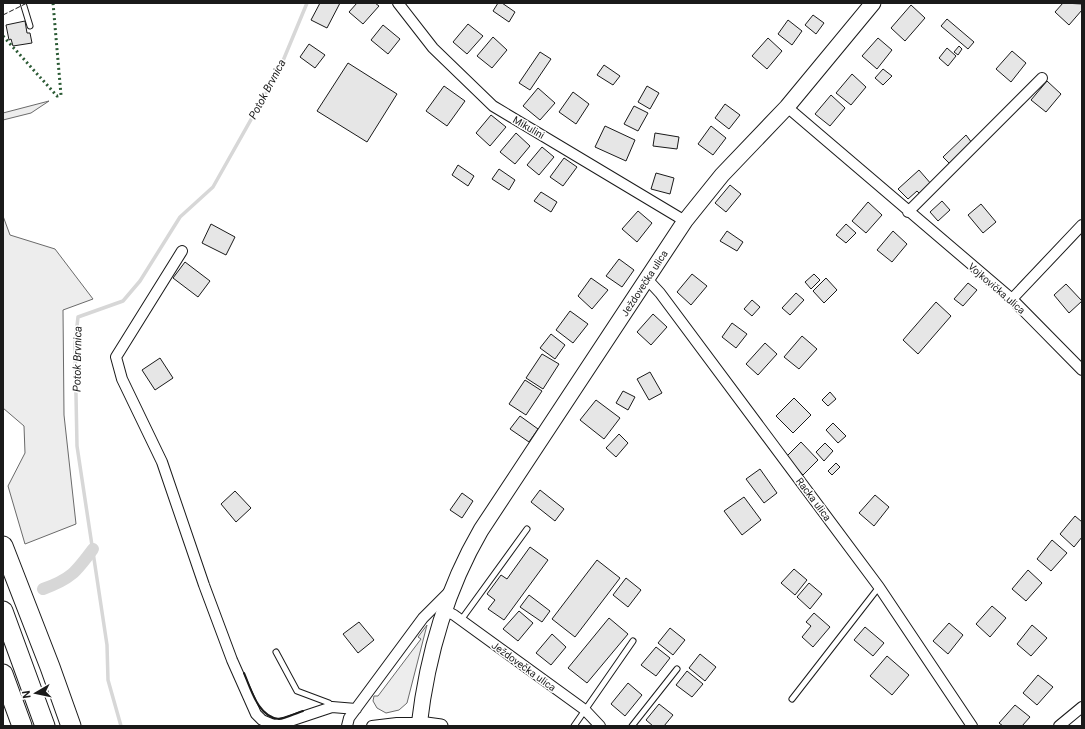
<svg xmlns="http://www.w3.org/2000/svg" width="1085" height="729" viewBox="0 0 1085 729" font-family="Roboto,sans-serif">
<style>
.built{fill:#ededed;stroke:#6a6a6a}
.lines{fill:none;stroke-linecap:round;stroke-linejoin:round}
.stream{stroke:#d7d7d7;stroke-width:3.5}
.canal{stroke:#d7d7d7;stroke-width:12}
.building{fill:#e6e6e6;stroke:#1a1a1a}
.service-casing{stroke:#1a1a1a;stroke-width:7}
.minor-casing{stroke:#1a1a1a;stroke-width:12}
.tertiary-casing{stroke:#1a1a1a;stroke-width:15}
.secondary-casing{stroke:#1a1a1a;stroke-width:17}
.motorway-casing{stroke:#1a1a1a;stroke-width:21}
.service{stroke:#fff;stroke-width:5}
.minor{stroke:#fff;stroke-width:10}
.tertiary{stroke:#fff;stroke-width:13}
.secondary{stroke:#fff;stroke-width:15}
.motorway{stroke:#fff;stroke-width:19}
.hedge{stroke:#2b5a34;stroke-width:3;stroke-dasharray:2 3;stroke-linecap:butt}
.fence{stroke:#1a1a1a;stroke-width:1;stroke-dasharray:5 2;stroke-linecap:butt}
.wall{stroke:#1a1a1a;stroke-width:2}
.labels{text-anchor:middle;stroke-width:3;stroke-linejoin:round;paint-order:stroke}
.street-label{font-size:10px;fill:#1a1a1a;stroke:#fff}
.water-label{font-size:11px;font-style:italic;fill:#1a1a1a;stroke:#fff}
</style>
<rect width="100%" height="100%" fill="#fff"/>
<path class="built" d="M 49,101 L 31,113 L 3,120 L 3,113 Z
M 3,216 L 10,235 L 55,249 L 93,299 L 63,310 L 64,415 L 76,524 L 25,544 L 8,486 L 25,453 L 24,426 L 3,408 Z
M 427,625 L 407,703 L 399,710 L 386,713 L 377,708 L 373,701 L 374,696 L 378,696 L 421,639 L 418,637 Z"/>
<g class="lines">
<path class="stream" d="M 121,726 L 108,680 L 107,645 L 77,446 L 75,344 L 78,317 L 123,301 L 140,281 L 180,217 L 213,187 L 280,68 L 307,3"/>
<path class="canal" d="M 43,589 C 71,579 76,572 93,549"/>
</g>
<path class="building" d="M 320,3 L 340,3 L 327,28 L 311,20 Z
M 357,3 L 375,3 L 379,6 L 363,24 L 349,12 Z
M 498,3 L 502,3 L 515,12 L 509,22 L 493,11 Z
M 1063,3 L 1082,4 L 1082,10 L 1069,25 L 1055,12 Z
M 911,5 L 925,18 L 905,41 L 891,28 Z
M 813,15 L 824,23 L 816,34 L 805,25 Z
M 947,19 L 974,42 L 968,49 L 941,26 Z
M 788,20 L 802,31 L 792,45 L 778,34 Z
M 25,21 L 27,33 L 30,33 L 32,43 L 13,46 L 11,39 L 9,40 L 6,25 Z
M 468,24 L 483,36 L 467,54 L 453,42 Z
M 383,25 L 400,39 L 388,54 L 371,40 Z
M 493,37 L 507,50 L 492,68 L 477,56 Z
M 768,38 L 782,51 L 767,69 L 752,56 Z
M 878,38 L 892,50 L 877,69 L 862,56 Z
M 309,44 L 325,55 L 315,68 L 300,57 Z
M 959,46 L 962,49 L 958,55 L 954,52 Z
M 947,48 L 956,56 L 948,66 L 939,58 Z
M 1012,51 L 1026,63 L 1011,82 L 996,69 Z
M 540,52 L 551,59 L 530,90 L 519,83 Z
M 348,63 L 397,94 L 367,142 L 317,111 Z
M 604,65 L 620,76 L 613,85 L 597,75 Z
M 883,69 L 892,76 L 883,85 L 875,78 Z
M 852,74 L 866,87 L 851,105 L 836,93 Z
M 1047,81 L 1061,94 L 1046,112 L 1031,100 Z
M 444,86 L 465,101 L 447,126 L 426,111 Z
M 647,86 L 659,93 L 650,109 L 638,102 Z
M 538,88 L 555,103 L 540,120 L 523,106 Z
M 573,92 L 589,104 L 576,124 L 559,112 Z
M 831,95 L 845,108 L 830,126 L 815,114 Z
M 725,104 L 740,115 L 729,129 L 715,118 Z
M 634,106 L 648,113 L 638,131 L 624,124 Z
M 491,115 L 506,127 L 490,146 L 476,133 Z
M 605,126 L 635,140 L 626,161 L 595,147 Z
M 711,126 L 726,138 L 713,155 L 698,144 Z
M 516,133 L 530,146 L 515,164 L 500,152 Z
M 655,133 L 679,137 L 677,149 L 653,146 Z
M 966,135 L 972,143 L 950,164 L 943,157 Z
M 542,147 L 554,157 L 539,175 L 527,165 Z
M 564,158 L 577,167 L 563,186 L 550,177 Z
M 458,165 L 474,176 L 468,186 L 452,175 Z
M 499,169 L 515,180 L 509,190 L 492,179 Z
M 919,170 L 932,185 L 921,195 L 917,191 L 908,199 L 898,189 Z
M 656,173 L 674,178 L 670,194 L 651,189 Z
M 730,185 L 741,194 L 726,212 L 715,203 Z
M 541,192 L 557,202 L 551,212 L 534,201 Z
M 942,201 L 950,210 L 938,221 L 930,212 Z
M 868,202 L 882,215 L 866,233 L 852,221 Z
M 981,204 L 996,222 L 983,233 L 968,215 Z
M 638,211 L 652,223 L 637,242 L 622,229 Z
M 211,224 L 235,237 L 226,255 L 202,243 Z
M 846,224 L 856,233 L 846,243 L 836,235 Z
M 727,231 L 743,242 L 737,251 L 720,241 Z
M 893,231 L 907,244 L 892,262 L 877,250 Z
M 619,259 L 634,270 L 622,287 L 606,276 Z
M 185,262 L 210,281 L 198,297 L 173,278 Z
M 692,274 L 707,286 L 691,305 L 677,292 Z
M 814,274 L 820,280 L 811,289 L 805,282 Z
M 591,278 L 608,290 L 592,309 L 578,296 Z
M 826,278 L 837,290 L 824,303 L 813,291 Z
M 968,283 L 977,290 L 963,306 L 954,299 Z
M 1066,284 L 1082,301 L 1069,313 L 1054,295 Z
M 796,293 L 804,300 L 790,315 L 782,308 Z
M 752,300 L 760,307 L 752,316 L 744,309 Z
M 936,302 L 951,316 L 918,354 L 903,340 Z
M 570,311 L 588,324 L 573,343 L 556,330 Z
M 653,314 L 667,327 L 651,345 L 637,332 Z
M 732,323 L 747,334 L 736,348 L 722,337 Z
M 551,334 L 565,345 L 555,359 L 540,348 Z
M 802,336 L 817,349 L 799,369 L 784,357 Z
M 765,343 L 777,354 L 758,375 L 746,364 Z
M 542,354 L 559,364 L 543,389 L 526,378 Z
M 160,358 L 173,378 L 155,390 L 142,370 Z
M 650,372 L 662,393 L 649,400 L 637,379 Z
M 525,380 L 542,391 L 526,415 L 509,404 Z
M 623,391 L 635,397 L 628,410 L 616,403 Z
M 830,392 L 836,399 L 828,406 L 822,400 Z
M 794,398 L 811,415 L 793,433 L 776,416 Z
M 596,400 L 620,418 L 604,439 L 580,420 Z
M 520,416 L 538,429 L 529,442 L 510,429 Z
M 833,423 L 846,436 L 838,443 L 826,430 Z
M 619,434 L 628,443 L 616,457 L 606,448 Z
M 801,442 L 818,460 L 803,475 L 786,457 Z
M 825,443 L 833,451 L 824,461 L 816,452 Z
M 836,463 L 840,467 L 832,475 L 828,471 Z
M 760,469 L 777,493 L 764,503 L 746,479 Z
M 540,490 L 564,509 L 555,521 L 531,502 Z
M 235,491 L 251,508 L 236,522 L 221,504 Z
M 462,493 L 473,501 L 462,518 L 450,510 Z
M 875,495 L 889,507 L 874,526 L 859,513 Z
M 744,497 L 761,520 L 742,535 L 724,511 Z
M 1075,516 L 1082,522 L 1082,537 L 1074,547 L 1060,534 Z
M 1052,540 L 1067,553 L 1051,571 L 1037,559 Z
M 530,547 L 548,560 L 504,620 L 488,609 L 495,600 L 487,594 L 501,575 L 507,579 Z
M 597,560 L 620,578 L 575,637 L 552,619 Z
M 794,569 L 807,580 L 795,595 L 781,583 Z
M 1028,570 L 1042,583 L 1026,601 L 1012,589 Z
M 626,578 L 641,590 L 628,607 L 613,595 Z
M 809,583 L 822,594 L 810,609 L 797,597 Z
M 529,595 L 550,611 L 542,622 L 520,607 Z
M 992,606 L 1006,618 L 990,637 L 976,624 Z
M 519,611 L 533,623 L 518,641 L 503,629 Z
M 814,613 L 830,627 L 813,647 L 802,637 L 811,626 L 806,622 Z
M 609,618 L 628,634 L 587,683 L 568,668 Z
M 359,622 L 374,640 L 358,653 L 343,634 Z
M 949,623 L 963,635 L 948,654 L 933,641 Z
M 1032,625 L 1047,638 L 1031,656 L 1017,644 Z
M 865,627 L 884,643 L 873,656 L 854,640 Z
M 670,628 L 685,640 L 673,655 L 658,643 Z
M 552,634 L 566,647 L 551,665 L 536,653 Z
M 656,647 L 670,658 L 656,676 L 641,665 Z
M 700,654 L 716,667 L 705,681 L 689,668 Z
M 887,656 L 909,675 L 892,695 L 870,676 Z
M 687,671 L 703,684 L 692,697 L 676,685 Z
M 1038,675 L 1053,687 L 1037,705 L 1023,693 Z
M 628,683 L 642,695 L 625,716 L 611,704 Z
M 659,704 L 673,715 L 664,726 L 653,726 L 646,720 Z
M 1015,705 L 1030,717 L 1022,726 L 1003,726 L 999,723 Z"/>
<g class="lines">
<g class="service-casing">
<path id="service" d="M 23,3 L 30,26
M 461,620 L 527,529
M 276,652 L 297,691 L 329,703 L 332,707
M 792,699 L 879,587
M 574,726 L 633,641
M 632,726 L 677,669"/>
</g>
<g class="minor-casing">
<path id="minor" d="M 398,3 L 433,48 L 493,106 L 685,221
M 787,107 L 1012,299 L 1082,370
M 908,212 L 1042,78
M 182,251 L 116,357 L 122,379 L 162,462 L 204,585 L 232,660 L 256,714 L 262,720 L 274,725 L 284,723 L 332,707 L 356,709
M 647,279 L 660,293 L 879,587 L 972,726
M 1012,299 L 1082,225
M 444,610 L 454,615 L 585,710 L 600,726
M 347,726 L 349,718 L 423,618 L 451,590
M 372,726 L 397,723 L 419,723
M 1059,726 L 1082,707"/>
</g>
<g class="tertiary-casing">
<path id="tertiary" d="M 419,723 L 441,726"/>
</g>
<g class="secondary-casing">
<path id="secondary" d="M 419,726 C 427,657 446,590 481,530 L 685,221 L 722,175 L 787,107 L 873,3"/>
</g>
<g class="motorway-casing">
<path id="motorway" d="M 3,546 L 50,667 L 71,726
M 3,611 L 45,726
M 3,674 L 22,726"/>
</g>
<use href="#service" class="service"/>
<use href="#minor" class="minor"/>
<use href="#tertiary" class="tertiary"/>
<use href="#secondary" class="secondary"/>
<use href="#motorway" class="motorway"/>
<path class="hedge" d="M 3,36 L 57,96 L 61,95 L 53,3"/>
<path class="fence" d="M 3,15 L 27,3"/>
<path class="wall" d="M 244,673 C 251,689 258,717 279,719 C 285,719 296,713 303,711"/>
</g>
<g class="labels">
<g class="street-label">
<text transform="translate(529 127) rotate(30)" y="4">Mikulini</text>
<text transform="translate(644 283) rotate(-57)" y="4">Ježdovečka ulica</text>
<text transform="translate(997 288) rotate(41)" y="4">Vojkovička ulica</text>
<text transform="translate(814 499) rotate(53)" y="4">Racka ulica</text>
<text transform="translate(524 666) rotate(36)" y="4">Ježdovečka ulica</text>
</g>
<g class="water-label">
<text transform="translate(267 89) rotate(-62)" y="4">Potok Brvnica</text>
<text transform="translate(77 359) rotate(-89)" y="4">Potok Brvnica</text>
</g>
</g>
<rect width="1085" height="729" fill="none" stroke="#1a1a1a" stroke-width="8"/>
<g transform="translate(36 693) rotate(261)" stroke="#ffffff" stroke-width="3" paint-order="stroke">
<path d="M0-3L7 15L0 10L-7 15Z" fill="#1a1a1a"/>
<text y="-6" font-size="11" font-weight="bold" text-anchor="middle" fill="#1a1a1a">N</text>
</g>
</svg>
